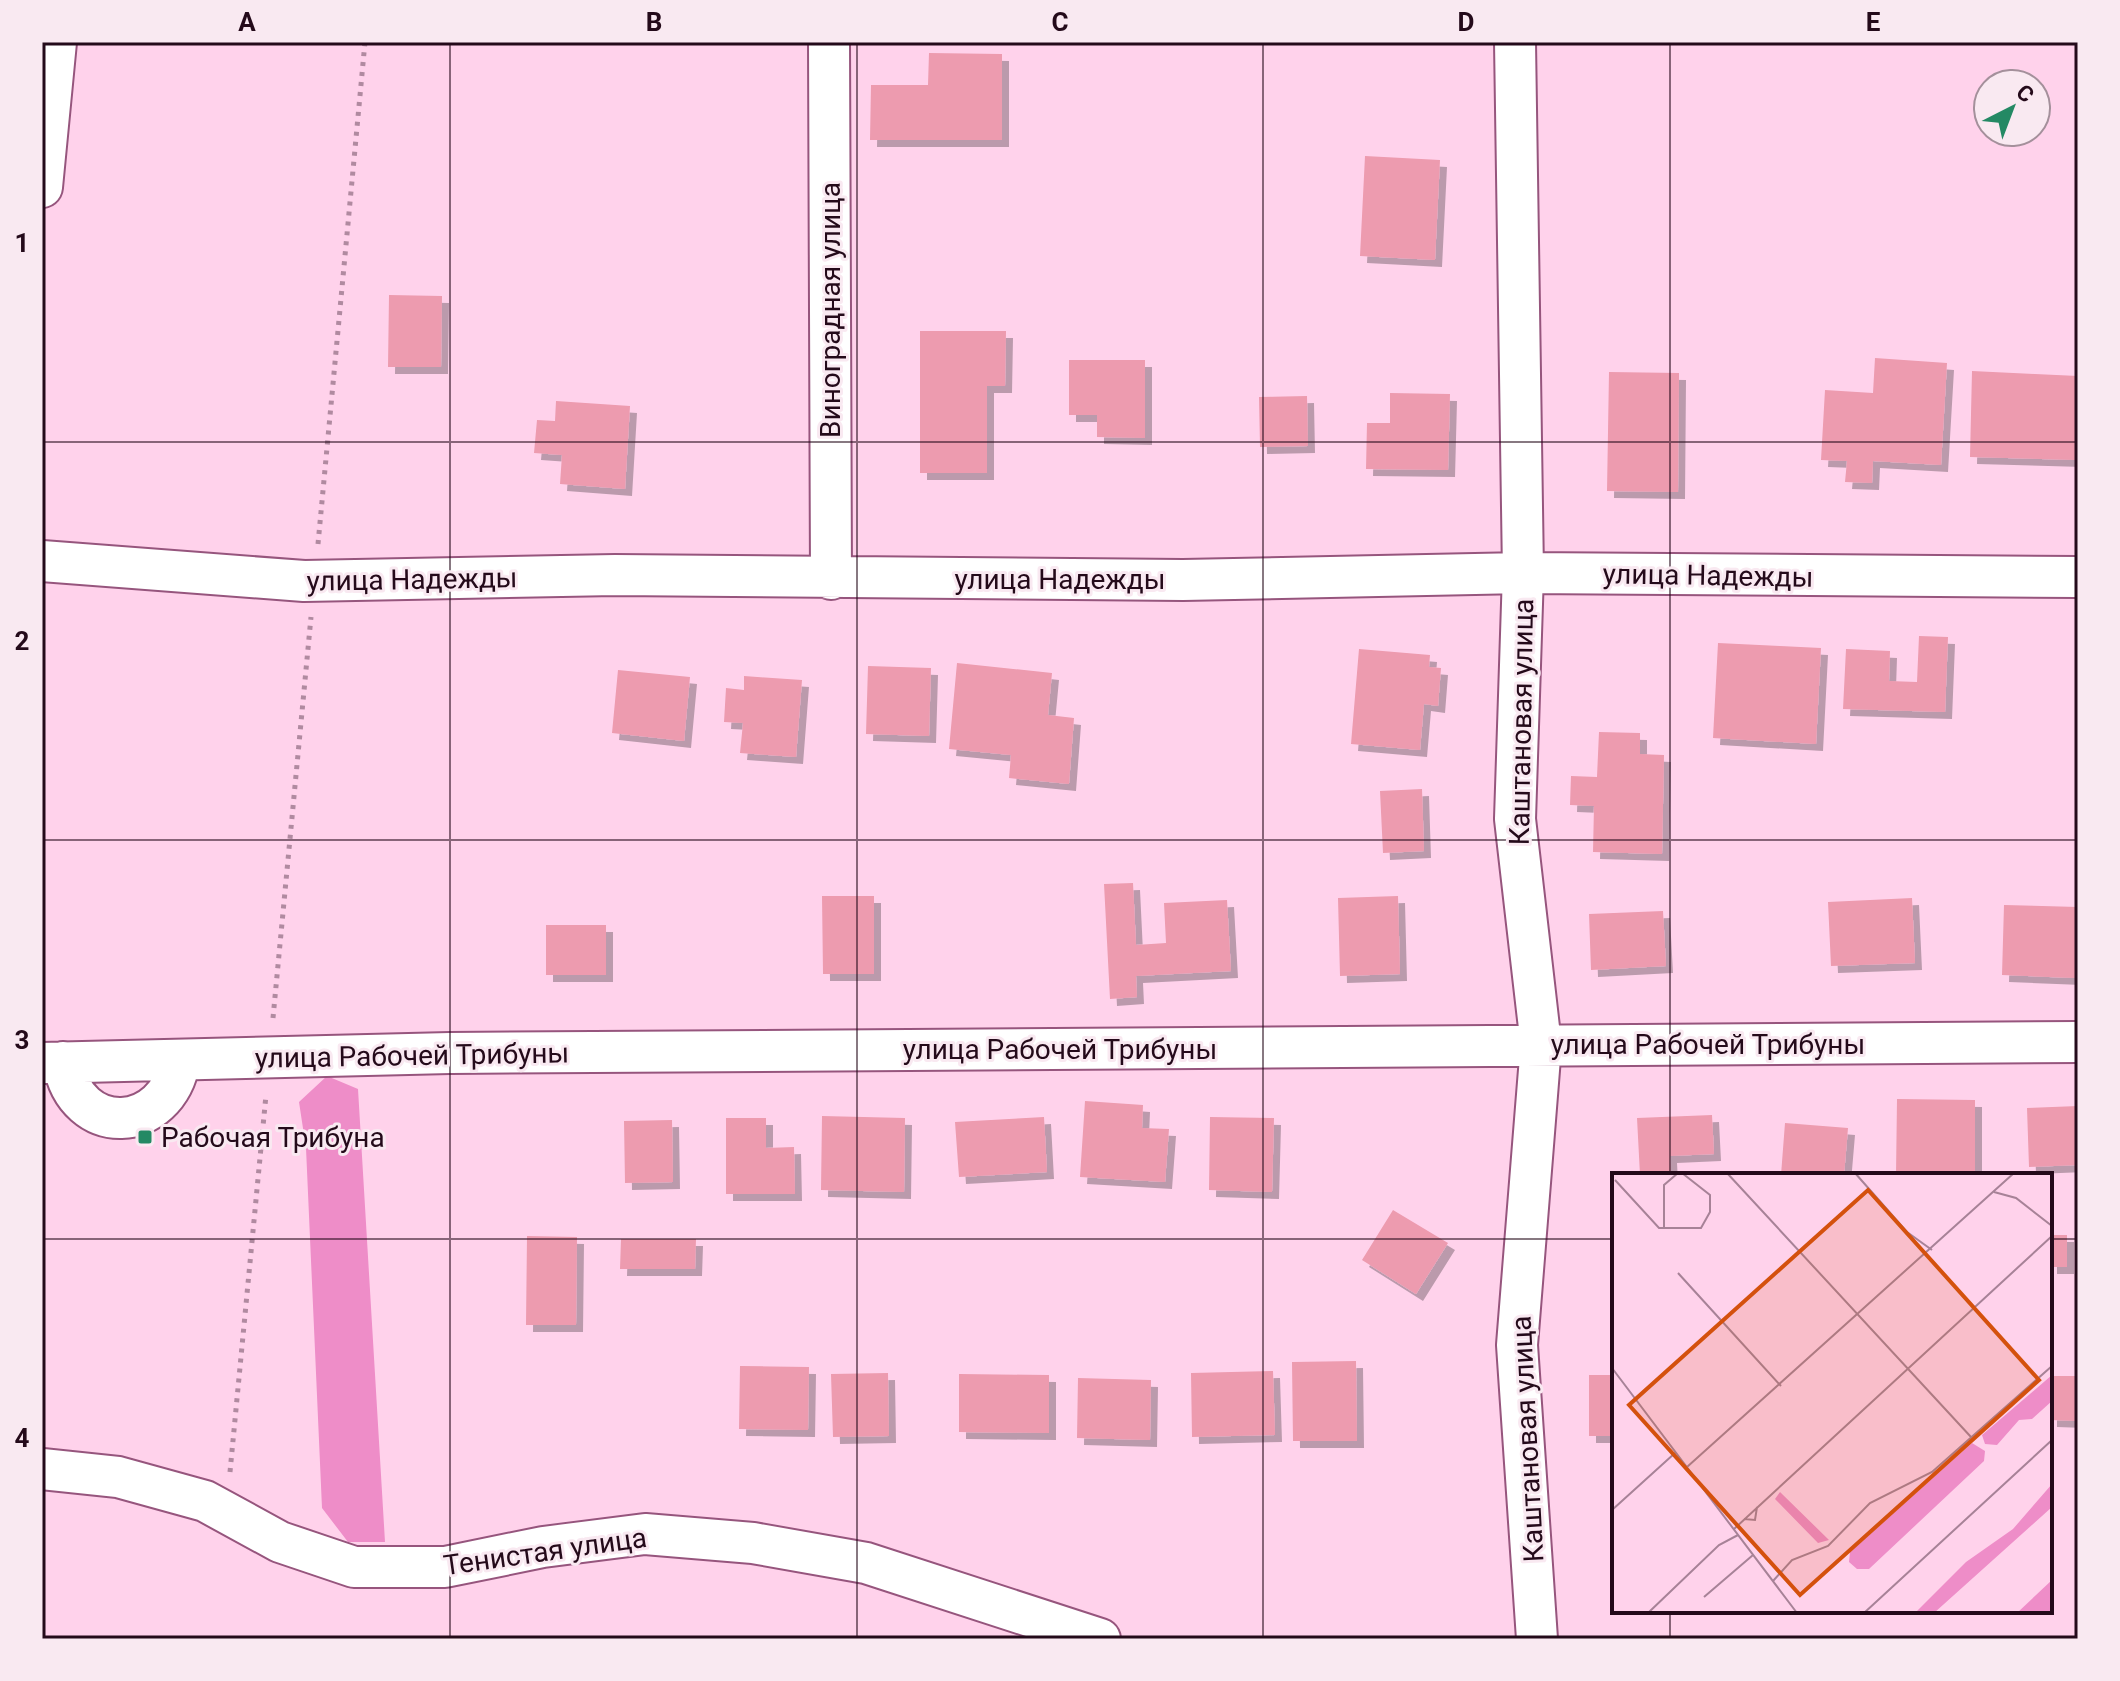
<svg xmlns="http://www.w3.org/2000/svg" width="2120" height="1681" viewBox="0 0 2120 1681" font-family="Roboto,sans-serif">
<style>
.green{fill:#ee8dc8}
.building{fill:#ed9baf;filter:url(#shadow)}
.lines{fill:none;stroke-linecap:round;stroke-linejoin:round}
.minor-casing{stroke:#96557d;stroke-width:44}
.path{stroke:#b08aa0;stroke-width:5;stroke-dasharray:4 6;stroke-linecap:butt}
.minor{stroke:#fff;stroke-width:40}
.grid{fill:none;stroke:#240a1a;stroke-width:2;stroke-opacity:0.55}
.poi-dot{fill:#248964;stroke:#f9e9f1;stroke-width:3}
.labels{text-anchor:middle;stroke-width:6;stroke-linejoin:round;paint-order:stroke}
.street-label{font-size:28px;fill:#240a1a;stroke:#f9e9f1}
.poi-label{font-size:28px;fill:#240a1a;stroke:#f9e9f1;text-anchor:start}
.inset-road{fill:none;stroke:#a78297;stroke-width:2}
.view{fill:#d4510d;fill-opacity:0.15;stroke:#d4510d;stroke-width:4}
.inset-edge{fill:none;stroke:#240a1a;stroke-width:4}
.neatline{fill:none;stroke:#240a1a;stroke-width:3}
.grid-label{font-size:26px;text-anchor:middle;font-weight:bold;fill:#240a1a}
</style>
<defs>
<filter id="shadow"><feDropShadow dx="7" dy="7" stdDeviation="0" flood-color="#0004"/></filter>
</defs>
<rect width="100%" height="100%" fill="#ffd2eb"/>
<path class="green" d="M 327,1076 L 358,1089 L 385,1542 L 348,1542 L 322,1508 L 306,1148 L 299,1102 Z"/>
<path class="building" d="M 929,53 L 1002,54 L 1002,140 L 870,140 L 871,85 L 928,85 Z
M 1365,156 L 1440,160 L 1435,260 L 1360,256 Z
M 389,295 L 442,296 L 441,367 L 388,367 Z
M 920,331 L 1006,331 L 1005,386 L 987,386 L 987,473 L 920,473 Z
M 1875,358 L 1947,363 L 1941,465 L 1873,461 L 1872,483 L 1845,482 L 1847,461 L 1821,460 L 1825,390 L 1873,393 Z
M 1069,360 L 1145,360 L 1145,438 L 1097,437 L 1097,415 L 1069,415 Z
M 1972,371 L 2078,376 L 2076,460 L 1970,457 Z
M 1609,372 L 1679,373 L 1678,492 L 1607,491 Z
M 1390,393 L 1450,394 L 1448,470 L 1366,469 L 1367,423 L 1390,423 Z
M 1307,396 L 1308,446 L 1260,447 L 1259,397 Z
M 556,401 L 630,406 L 625,489 L 560,484 L 562,455 L 534,453 L 537,420 L 555,421 Z
M 1919,636 L 1948,637 L 1945,712 L 1843,709 L 1846,649 L 1890,651 L 1889,681 L 1917,682 Z
M 1718,643 L 1821,648 L 1816,744 L 1713,738 Z
M 1359,649 L 1430,655 L 1429,667 L 1441,668 L 1438,706 L 1424,704 L 1420,750 L 1351,744 Z
M 957,663 L 1052,673 L 1048,715 L 1074,718 L 1069,784 L 1009,778 L 1011,755 L 949,749 Z
M 868,666 L 931,668 L 929,736 L 866,734 Z
M 618,670 L 690,677 L 684,741 L 612,733 Z
M 744,676 L 802,680 L 796,757 L 740,753 L 743,723 L 724,722 L 726,688 L 744,690 Z
M 1599,732 L 1640,733 L 1640,754 L 1664,755 L 1662,854 L 1593,852 L 1594,806 L 1570,805 L 1571,776 L 1597,777 Z
M 1422,789 L 1424,851 L 1383,853 L 1380,791 Z
M 1133,883 L 1136,945 L 1166,943 L 1164,903 L 1227,900 L 1231,971 L 1136,976 L 1137,997 L 1110,999 L 1104,884 Z
M 822,896 L 874,896 L 874,974 L 823,974 Z
M 1398,896 L 1400,974 L 1340,976 L 1338,898 Z
M 1912,898 L 1915,963 L 1831,966 L 1828,902 Z
M 2004,905 L 2078,907 L 2075,978 L 2002,975 Z
M 1663,911 L 1666,966 L 1591,970 L 1589,914 Z
M 546,925 L 606,925 L 606,975 L 546,975 Z
M 1897,1099 L 1975,1100 L 1975,1175 L 1896,1175 Z
M 1085,1101 L 1143,1105 L 1142,1128 L 1169,1129 L 1165,1182 L 1080,1177 Z
M 2078,1106 L 2078,1165 L 2029,1167 L 2027,1108 Z
M 1712,1115 L 1714,1154 L 1670,1156 L 1671,1175 L 1640,1175 L 1637,1118 Z
M 822,1116 L 905,1118 L 904,1192 L 821,1190 Z
M 1044,1117 L 1047,1172 L 959,1177 L 955,1122 Z
M 1210,1117 L 1274,1118 L 1272,1192 L 1209,1190 Z
M 726,1118 L 766,1118 L 766,1148 L 794,1147 L 795,1194 L 726,1194 Z
M 672,1120 L 673,1182 L 625,1183 L 624,1121 Z
M 1785,1123 L 1848,1128 L 1844,1175 L 1781,1175 Z
M 1393,1210 L 1448,1243 L 1416,1294 L 1362,1260 Z
M 2050,1235 L 2067,1235 L 2067,1267 L 2050,1267 Z
M 527,1236 L 577,1237 L 576,1325 L 526,1325 Z
M 621,1239 L 696,1239 L 695,1269 L 620,1269 Z
M 1611,1246 L 1614,1246 L 1614,1294 L 1611,1294 Z
M 1356,1361 L 1357,1441 L 1293,1441 L 1292,1362 Z
M 740,1366 L 809,1367 L 808,1430 L 739,1429 Z
M 1273,1371 L 1275,1435 L 1192,1437 L 1191,1373 Z
M 888,1373 L 889,1436 L 833,1437 L 831,1374 Z
M 959,1374 L 1049,1375 L 1049,1433 L 959,1432 Z
M 1589,1375 L 1614,1375 L 1614,1436 L 1589,1436 Z
M 2050,1376 L 2078,1376 L 2078,1421 L 2050,1420 Z
M 1078,1378 L 1151,1380 L 1150,1440 L 1077,1438 Z"/>
<g class="lines">
<g class="minor-casing">
<path id="minor" d="M 829,42 L 831,579
M 1515,42 L 1523,573 L 1515,819 L 1541,1045 L 1517,1345 L 1537,1639
M 42,187 L 56,42
M 42,561 L 304,581 L 615,575 L 1183,580 L 1523,573 L 2078,577
M 63,1062 C 76,1139 167,1135 180,1060
M 42,1063 L 450,1053 L 2078,1042
M 42,1469 L 118,1477 L 205,1501 L 280,1542 L 354,1567 L 445,1567 L 543,1547 L 645,1534 L 753,1543 L 866,1563 L 1100,1639"/>
</g>
<path class="path" d="M 318,544 L 365,42
M 273,1018 L 311,617
M 230,1472 L 266,1095"/>
<use href="#minor" class="minor"/>
</g>
<path class="grid" d="M 450,42 L 450,1639M 857,42 L 857,1639M 1263,42 L 1263,1639M 1670,42 L 1670,1175M 42,442 L 2078,442M 42,840 L 2078,840M 42,1239 L 1614,1239M 2050,1239 L 2078,1239M 1670,1611 L 1670,1639"/>
<rect class="poi-dot" x="137" y="1129" width="16" height="16" rx="4"/>
<g class="labels">
<g class="street-label">
<text transform="translate(830 310) rotate(-90)" y="10">Виноградная улица</text>
<text transform="translate(1708 575) rotate(1)" y="10">улица Надежды</text>
<text transform="translate(412 579) rotate(-1)" y="10">улица Надежды</text>
<text x="1060" y="589">улица Надежды</text>
<text transform="translate(1521 722) rotate(-89)" y="10">Каштановая улица</text>
<text x="1708" y="1054">улица Рабочей Трибуны</text>
<text x="1060" y="1059">улица Рабочей Трибуны</text>
<text transform="translate(412 1055) rotate(-1)" y="10">улица Рабочей Трибуны</text>
<text transform="translate(1527 1439) rotate(-93)" y="10">Каштановая улица</text>
<text transform="translate(545 1551) rotate(-8)" y="10">Тенистая улица</text>
</g>
<g class="poi-label">
<text x="161" y="1147">Рабочая Трибуна</text>
</g>
</g>
<g transform="translate(1612 1173)">
<rect width="440" height="440" fill="#ffd2eb"/>
<path d="M 440,202 L 440,228 L 420,246 L 407,247 L 385,272 L 373,271 L 370,262 ZM 360,270 L 373,278 L 372,288 L 257,396 L 245,396 L 237,389 L 238,379 ZM 440,311 L 440,334 L 322,440 L 303,440 L 354,389 L 401,356 ZM 168,319 L 217,367 L 206,370 L 163,326 ZM 440,407 L 440,440 L 405,440 Z" fill="#ee8dc8"/>
<path class="inset-road" d="M 115,0 L 359,264M 243,0 L 295,59 L 320,77M 3,7 L 47,55 L 89,55 L 98,39 L 98,22 L 70,0M 382,19 L 404,25 L 440,53M 52,55 L 52,12 L 66,0M 66,100 L 169,213M 0,195 L 185,440M 75,294 L 402,0M 0,337 L 63,280M 132,346 L 143,347 L 145,334M 122,356 L 440,63M 161,408 L 180,387 L 216,373 L 258,330 L 320,299 L 440,193M 92,424 L 141,382M 36,440 L 107,372 L 126,362M 252,440 L 440,267"/>
<path class="view" d="M 256,17 L 427,207 L 188,422 L 17,232 Z"/>
<rect width="440" height="440" class="inset-edge"/>
</g>
<rect width="2120" height="1681" fill="none" stroke="#f9e9f1" stroke-width="88"/>
<g transform="translate(2012 108) rotate(42)"><circle r="38" fill="#f9e9f1" stroke="#a4909b" stroke-width="2"/>
<path d="M0-6L14 30L0 20L-14 30Z" fill="#248964"/>
<text y="-12" font-size="22" font-weight="bold" text-anchor="middle" fill="#240a1a">С</text>
</g>
<rect x="44" y="44" width="2032" height="1593" class="neatline"/>
<g class="grid-label">
<text x="247" y="31">A</text>
<text x="654" y="31">B</text>
<text x="1060" y="31">C</text>
<text x="1466" y="31">D</text>
<text x="1873" y="31">E</text>
<text x="22" y="252">1</text>
<text x="22" y="650">2</text>
<text x="22" y="1049">3</text>
<text x="22" y="1447">4</text>
</g>
</svg>
